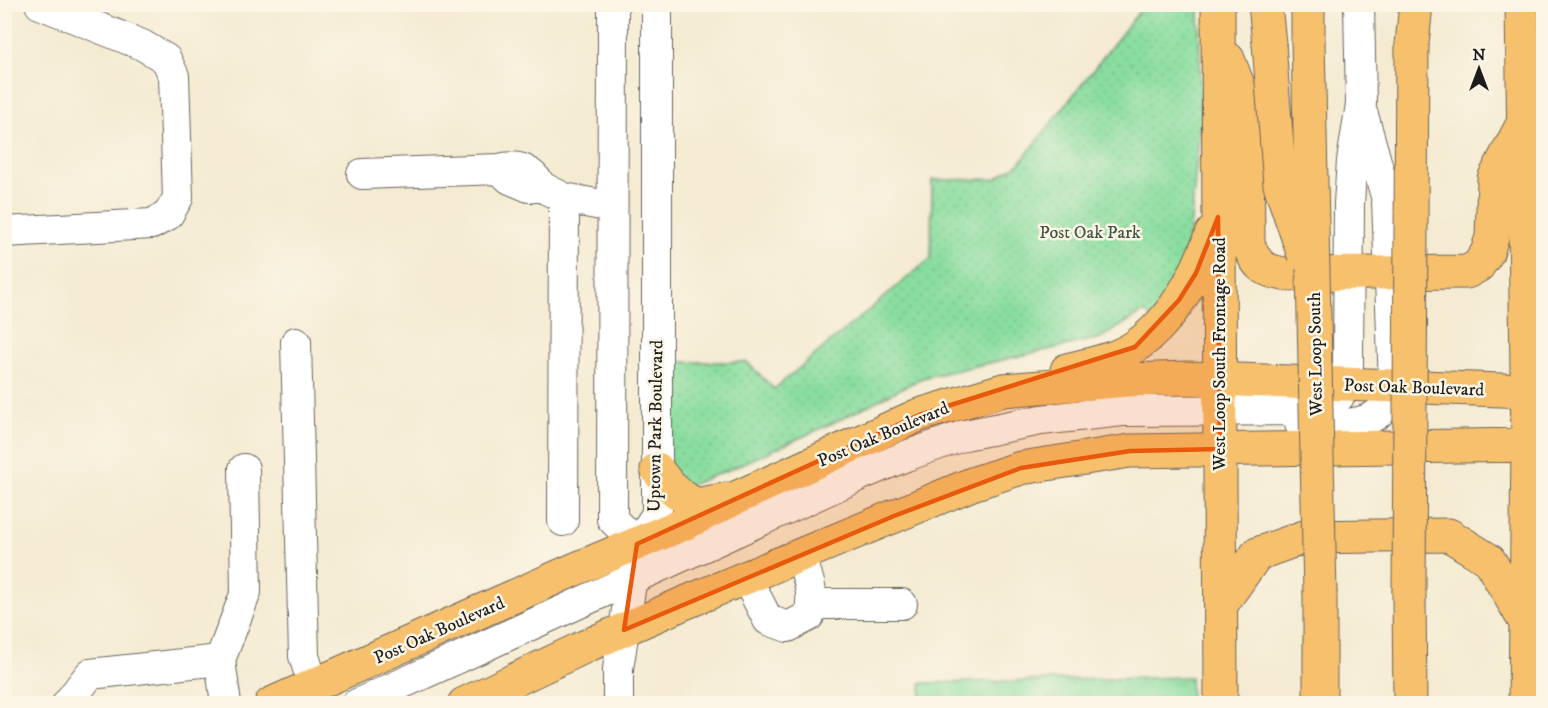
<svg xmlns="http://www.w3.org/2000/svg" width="1548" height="708" viewBox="0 0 1548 708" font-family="'IM FELL DW Pica',serif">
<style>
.grass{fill:url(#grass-tufts);stroke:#527c5e;stroke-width:1.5}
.park{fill:url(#park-dots);stroke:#527c5e;stroke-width:1.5}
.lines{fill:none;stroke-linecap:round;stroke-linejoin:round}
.minor-casing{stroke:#68645c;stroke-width:32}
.major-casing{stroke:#68645c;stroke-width:35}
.highway-casing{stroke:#68645c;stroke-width:35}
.minor{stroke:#fff;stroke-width:30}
.major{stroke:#f7c06c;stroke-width:33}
.highway{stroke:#f7c06c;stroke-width:33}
.highway-bridge-casing{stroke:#68645c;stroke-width:35;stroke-linecap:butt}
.highway-bridge{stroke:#f7c06c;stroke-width:33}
.marked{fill:#e8590c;fill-opacity:0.2;stroke:#e8590c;stroke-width:4.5;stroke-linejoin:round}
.labels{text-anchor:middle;stroke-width:5;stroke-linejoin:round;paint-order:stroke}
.park-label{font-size:18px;fill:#3c5643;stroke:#fcf5e5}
.street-label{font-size:18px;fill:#1c1c1c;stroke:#fcf5e5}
</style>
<defs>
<pattern id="grass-tufts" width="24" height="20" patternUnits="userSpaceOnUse" patternTransform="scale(1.5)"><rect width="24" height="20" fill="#88dd9f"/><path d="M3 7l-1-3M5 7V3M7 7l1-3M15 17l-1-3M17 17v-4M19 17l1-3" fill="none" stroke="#75bd88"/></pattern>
<pattern id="park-dots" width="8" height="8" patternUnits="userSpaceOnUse" patternTransform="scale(1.5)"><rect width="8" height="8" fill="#88dd9f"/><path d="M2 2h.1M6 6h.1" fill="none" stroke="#75bd88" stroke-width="1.8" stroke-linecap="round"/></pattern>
</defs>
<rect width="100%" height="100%" fill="#fcf5e5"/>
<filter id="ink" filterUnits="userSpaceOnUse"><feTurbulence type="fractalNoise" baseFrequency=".0167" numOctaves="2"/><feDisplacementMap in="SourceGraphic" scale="12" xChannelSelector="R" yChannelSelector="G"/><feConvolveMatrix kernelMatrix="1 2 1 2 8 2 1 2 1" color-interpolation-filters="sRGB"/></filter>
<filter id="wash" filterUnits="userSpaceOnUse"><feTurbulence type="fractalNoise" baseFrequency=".008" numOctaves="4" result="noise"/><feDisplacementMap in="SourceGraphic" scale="24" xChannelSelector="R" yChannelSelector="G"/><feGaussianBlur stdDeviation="1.35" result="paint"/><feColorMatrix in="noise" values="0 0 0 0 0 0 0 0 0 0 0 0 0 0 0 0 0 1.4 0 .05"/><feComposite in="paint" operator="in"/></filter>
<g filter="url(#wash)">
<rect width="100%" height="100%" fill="#f4ebd2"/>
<path class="grass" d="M 1190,677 L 1191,703 L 922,703 L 921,683 Z"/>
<path class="park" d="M 1144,5 L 1199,5 L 1201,117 L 1190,230 L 1180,277 L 1152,318 L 1144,312 L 1100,338 L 922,378 L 837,421 L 733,468 L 688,486 L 669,468 L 669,362 L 747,362 L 774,389 L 931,258 L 932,180 L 995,179 L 1020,163 Z"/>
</g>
<g filter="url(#ink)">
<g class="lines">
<g class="minor-casing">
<path id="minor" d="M 613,4 L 612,519 L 637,544
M 362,174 L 499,169
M 542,187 C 531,170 519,164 499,169 L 510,179 L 529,187 L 542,187 L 564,198 L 612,207
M 4,232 L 152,224 L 168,215 L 178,198 L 174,76 L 166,59 L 142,45 L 40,4
M 296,342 L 304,656 L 313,685
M 1300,424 C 1325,424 1365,430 1384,408 C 1388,403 1391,392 1394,386 L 1387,200 L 1363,115
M 563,521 L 564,198
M 746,577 L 768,620 L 788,627 L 809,616 C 815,594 808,577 800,556
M 813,604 L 902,604
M 67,704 L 90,674 L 220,660
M 226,704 L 220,660 L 246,592 L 244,469
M 357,704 L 861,475 L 906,456 L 965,435 L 1041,420 L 1122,411 L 1310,410 L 1328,406 L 1339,397 L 1348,365 L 1349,203 L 1352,161 L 1361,104 L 1359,4
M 618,704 L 618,669 L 637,544 L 657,514 L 657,4"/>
</g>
<g class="major-casing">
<path id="major" d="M 1218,4 L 1221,704
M 1522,4 L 1528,445 L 1525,704
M 1228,59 L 1241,93 L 1247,125 L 1248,244 C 1257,266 1262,270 1284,274 L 1467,272 L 1478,266 L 1487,253 L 1492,237 L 1494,179 L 1520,129
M 1067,370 C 1089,364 1116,360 1136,346 C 1173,320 1197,275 1212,233
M 657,469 C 669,487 677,494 696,505 L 728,499
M 1221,605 L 1257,554 L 1304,537 L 1449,535 L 1489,560 L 1525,621
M 271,704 L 571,571 L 686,523 L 738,497 L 919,415 L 1003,390 L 1128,380 L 1187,378 L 1527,391
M 464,704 L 584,647 L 682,604 L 972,484 L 1021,468 L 1130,451 L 1528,445"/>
</g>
<g class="highway-casing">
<path id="highway" d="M 1265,4 L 1269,44
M 1308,4 L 1308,40
M 1412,44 L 1416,4
M 1409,592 L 1410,704
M 1320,704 L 1320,594"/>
</g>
<use href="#minor" class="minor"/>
<use href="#major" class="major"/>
<use href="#highway" class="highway"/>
<g class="highway-bridge-casing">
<path id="highway-bridge" d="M 1308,40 L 1320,594
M 1269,44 L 1280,185 L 1304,255
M 1409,592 L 1412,44"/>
</g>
<use href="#highway-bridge" class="highway-bridge"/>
</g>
</g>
<path class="marked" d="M 1218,217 L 1220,449 L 1130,451 L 1021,468 L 894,516 L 624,630 L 637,544 L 919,415 L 1135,347 L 1179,300 L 1196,273 Z"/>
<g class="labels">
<g class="park-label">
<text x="1090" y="238">Post Oak Park</text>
</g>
<g class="street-label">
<text transform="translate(1219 354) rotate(-90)" y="6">West Loop South Frontage Road</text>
<text transform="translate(1315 354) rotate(-91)" y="6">West Loop South</text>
<text transform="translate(1414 387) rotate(2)" y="6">Post Oak Boulevard</text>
<text transform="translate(655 426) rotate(-89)" y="6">Uptown Park Boulevard</text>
<text transform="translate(883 434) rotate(-23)" y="6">Post Oak Boulevard</text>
<text transform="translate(439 630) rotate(-24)" y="6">Post Oak Boulevard</text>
</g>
</g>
<rect width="1548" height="708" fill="none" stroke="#fcf5e5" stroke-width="24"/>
<g transform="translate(1479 69)" stroke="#fcf5e5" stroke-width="4.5" paint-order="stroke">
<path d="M0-4.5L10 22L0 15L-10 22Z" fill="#1c1c1c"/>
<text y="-9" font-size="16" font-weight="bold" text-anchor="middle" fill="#1c1c1c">N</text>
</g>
</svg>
